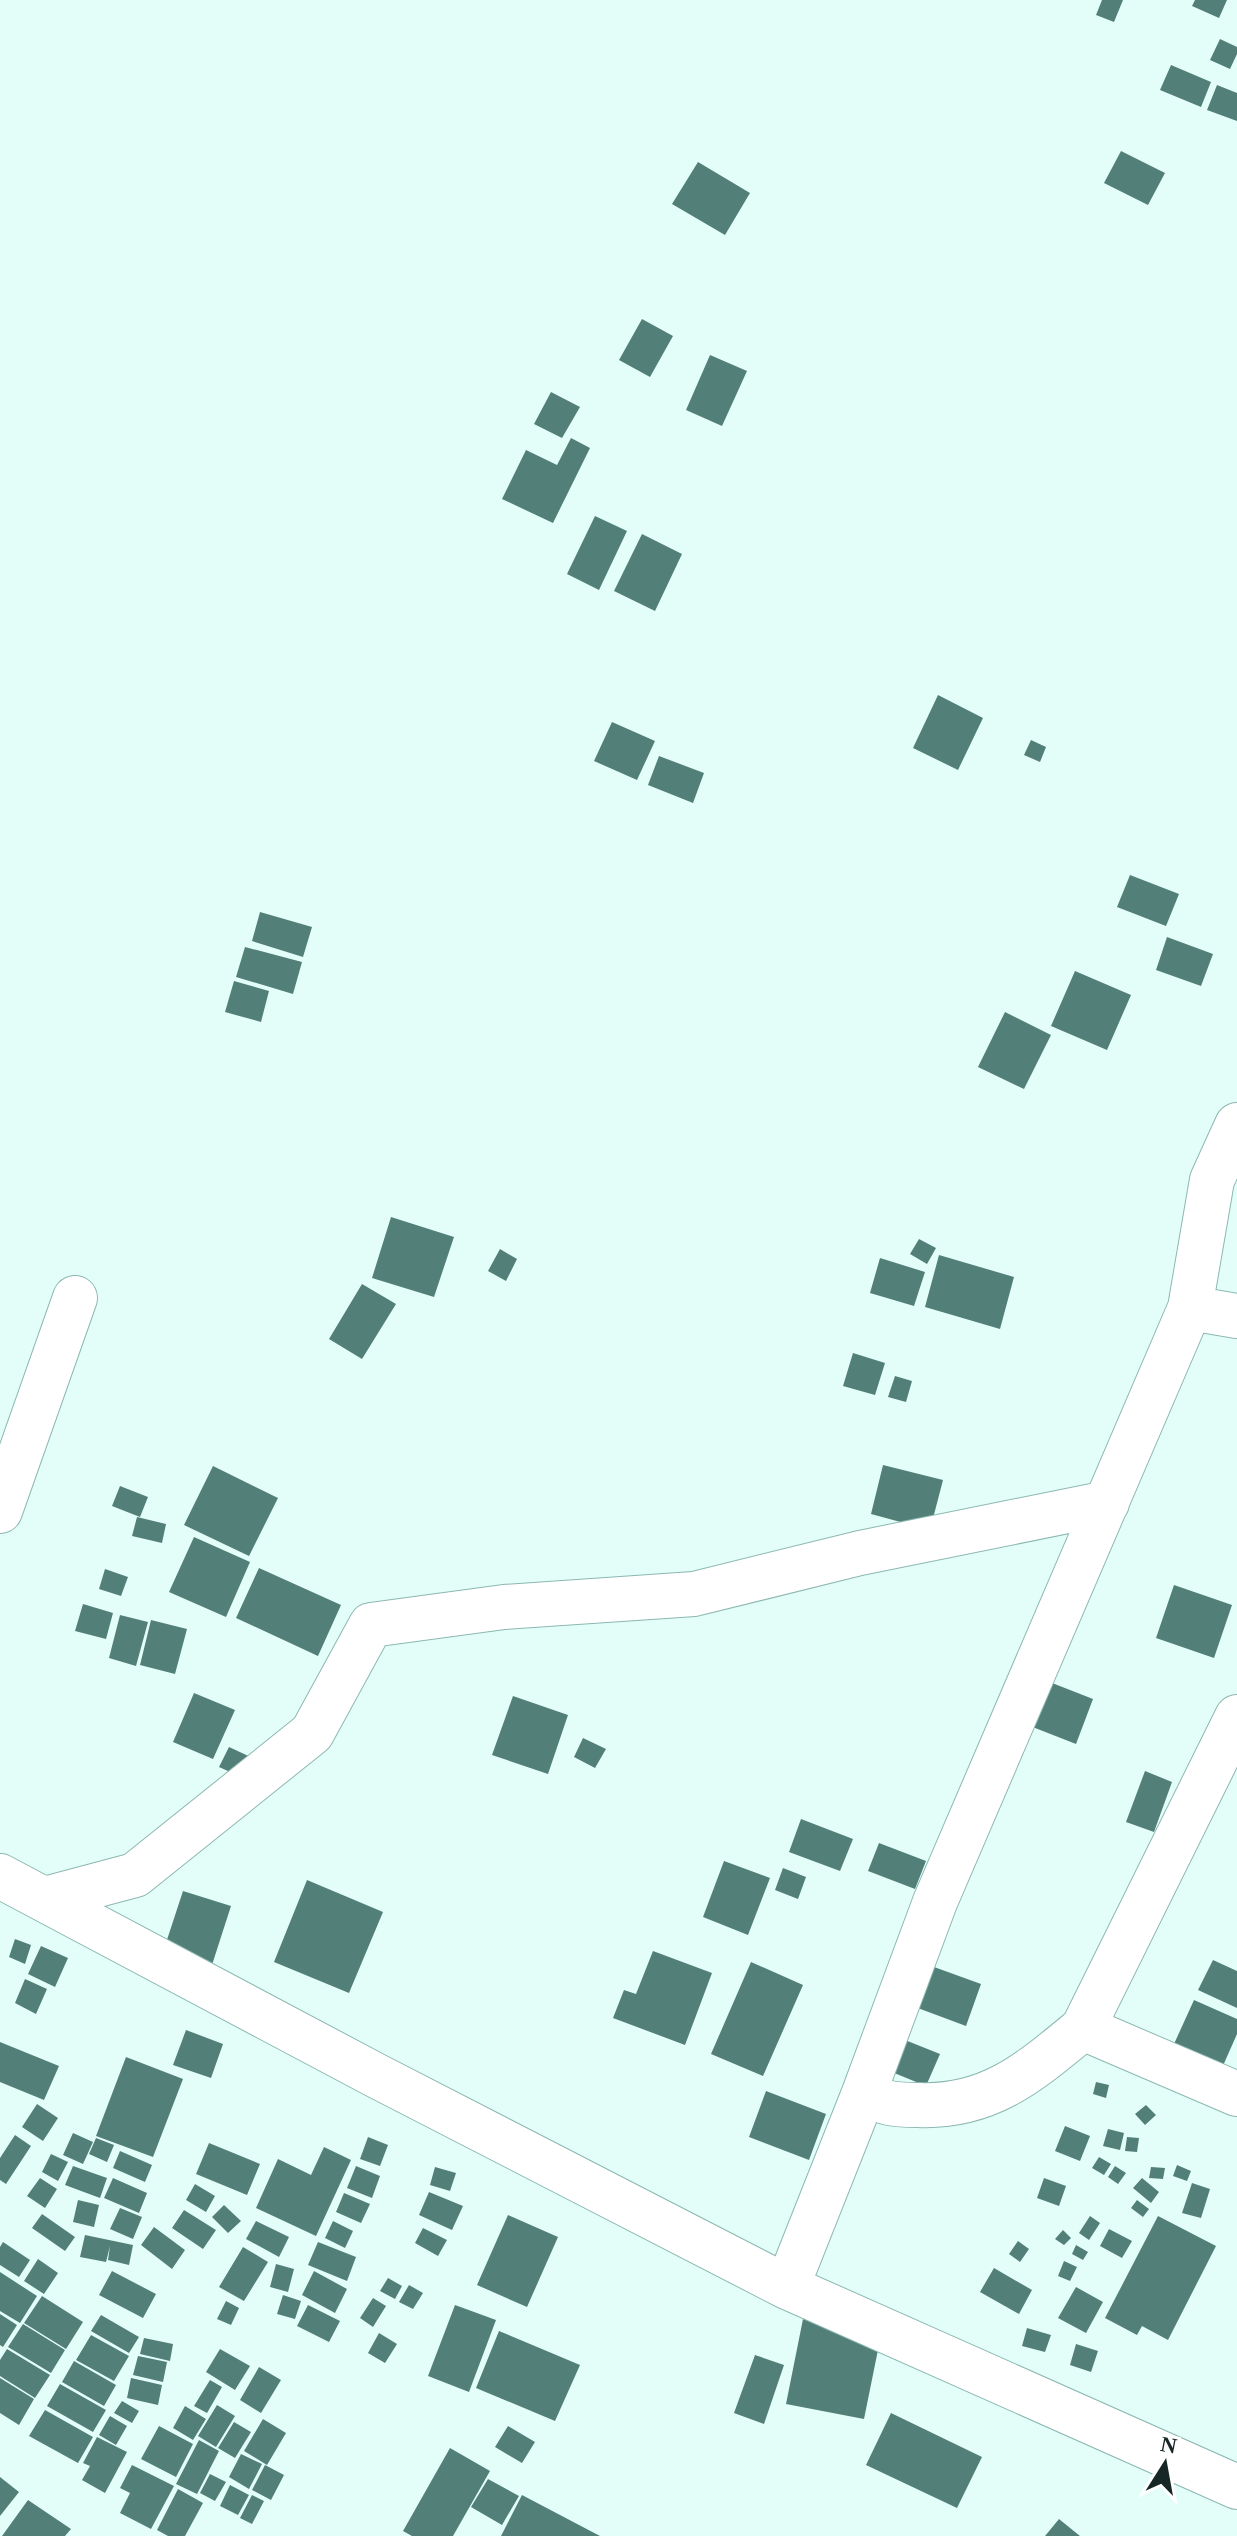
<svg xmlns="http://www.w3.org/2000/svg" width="1237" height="2536" viewBox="0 0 1237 2536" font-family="'Times New Roman',serif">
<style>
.building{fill:#537f79}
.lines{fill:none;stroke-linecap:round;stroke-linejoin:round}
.street-casing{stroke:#8cb8b1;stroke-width:46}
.street{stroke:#fff;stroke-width:44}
</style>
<rect width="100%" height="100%" fill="#e3fef9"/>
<path class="building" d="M 1102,0 L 1123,0 L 1114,22 L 1096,15 Z
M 1195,0 L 1227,0 L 1219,18 L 1192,6 Z
M 1220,39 L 1237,47 L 1237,54 L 1230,69 L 1210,60 Z
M 1171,65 L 1211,82 L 1201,107 L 1160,90 Z
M 1217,85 L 1237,93 L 1237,121 L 1207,110 Z
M 1121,151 L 1165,173 L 1148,205 L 1104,183 Z
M 698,162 L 750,193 L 725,235 L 672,204 Z
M 642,319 L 673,336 L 650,377 L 619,360 Z
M 710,355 L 747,371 L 722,426 L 686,410 Z
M 551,392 L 580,407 L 562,438 L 534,424 Z
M 571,438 L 590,448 L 553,523 L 502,499 L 526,450 L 557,465 Z
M 595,516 L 627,531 L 599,590 L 567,574 Z
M 642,534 L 682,554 L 655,611 L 614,591 Z
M 938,695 L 983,718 L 958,770 L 913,748 Z
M 612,722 L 655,741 L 637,780 L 594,761 Z
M 1031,740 L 1046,747 L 1040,762 L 1024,755 Z
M 659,756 L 704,773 L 693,803 L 648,785 Z
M 1130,875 L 1179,894 L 1166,926 L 1117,907 Z
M 260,912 L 312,927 L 303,957 L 252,941 Z
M 1167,937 L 1213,954 L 1201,986 L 1156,970 Z
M 245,947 L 302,962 L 293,994 L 236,977 Z
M 1075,971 L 1131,995 L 1107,1050 L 1051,1026 Z
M 234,981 L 269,991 L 261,1022 L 225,1012 Z
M 1005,1012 L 1051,1035 L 1024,1089 L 978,1067 Z
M 391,1217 L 454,1237 L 434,1297 L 372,1278 Z
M 919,1239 L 936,1248 L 927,1264 L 910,1254 Z
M 500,1249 L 517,1259 L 506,1281 L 488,1271 Z
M 939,1255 L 1014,1277 L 1000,1329 L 925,1307 Z
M 880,1258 L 925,1272 L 914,1306 L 870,1293 Z
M 362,1284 L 396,1304 L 362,1359 L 329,1339 Z
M 853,1353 L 885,1363 L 875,1395 L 843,1386 Z
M 895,1376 L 912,1381 L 906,1402 L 888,1397 Z
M 883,1465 L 943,1480 L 930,1530 L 871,1514 Z
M 213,1466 L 278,1498 L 249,1556 L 184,1525 Z
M 120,1486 L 148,1497 L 140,1517 L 112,1506 Z
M 137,1517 L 166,1524 L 162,1543 L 132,1536 Z
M 194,1537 L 250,1562 L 226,1617 L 169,1592 Z
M 259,1568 L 341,1605 L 318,1656 L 236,1618 Z
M 105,1569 L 128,1577 L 121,1596 L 99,1589 Z
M 1174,1585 L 1232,1605 L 1214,1658 L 1156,1638 Z
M 83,1604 L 113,1613 L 106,1639 L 75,1631 Z
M 120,1615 L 148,1622 L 136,1666 L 109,1658 Z
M 151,1620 L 187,1629 L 175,1674 L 140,1665 Z
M 1047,1681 L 1093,1699 L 1076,1744 L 1030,1726 Z
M 194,1693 L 235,1710 L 213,1759 L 173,1742 Z
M 513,1696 L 568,1715 L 548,1774 L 492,1755 Z
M 583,1738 L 606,1749 L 595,1768 L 574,1757 Z
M 229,1747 L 257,1760 L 248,1780 L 219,1767 Z
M 1145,1771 L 1172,1782 L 1154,1832 L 1126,1822 Z
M 801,1819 L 853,1839 L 840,1871 L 789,1852 Z
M 879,1843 L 926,1861 L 915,1889 L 868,1871 Z
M 724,1861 L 770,1878 L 748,1935 L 703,1917 Z
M 783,1868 L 806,1877 L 798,1899 L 775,1890 Z
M 307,1880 L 383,1912 L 349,1993 L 274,1962 Z
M 183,1891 L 231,1906 L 211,1968 L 163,1952 Z
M 15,1939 L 31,1945 L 25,1964 L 9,1957 Z
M 41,1946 L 68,1958 L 55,1987 L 28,1974 Z
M 653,1951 L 712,1973 L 685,2045 L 613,2018 L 624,1990 L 636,1994 Z
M 1213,1960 L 1237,1971 L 1237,2008 L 1198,1990 Z
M 751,1962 L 803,1985 L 763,2076 L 711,2054 Z
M 923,1963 L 981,1984 L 966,2026 L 907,2004 Z
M 25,1979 L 47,1989 L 36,2014 L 15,2003 Z
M 1194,2000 L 1237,2019 L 1237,2034 L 1218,2077 L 1169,2055 Z
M 186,2030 L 223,2044 L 211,2078 L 173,2065 Z
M 895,2036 L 940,2054 L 926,2086 L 882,2068 Z
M 0,2042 L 59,2066 L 44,2100 L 0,2082 Z
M 126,2057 L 183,2079 L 153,2157 L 96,2136 Z
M 1096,2082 L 1109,2085 L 1106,2098 L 1093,2094 Z
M 766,2091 L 826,2114 L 809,2160 L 749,2137 Z
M 37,2104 L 58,2118 L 43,2141 L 22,2127 Z
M 1146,2105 L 1156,2115 L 1145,2125 L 1135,2114 Z
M 1065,2126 L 1090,2136 L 1080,2161 L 1055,2151 Z
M 1108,2129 L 1124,2133 L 1120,2150 L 1103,2146 Z
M 73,2133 L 93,2142 L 83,2164 L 63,2155 Z
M 15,2135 L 31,2146 L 6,2184 L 0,2180 L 0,2158 Z
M 368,2137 L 388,2145 L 380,2166 L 360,2159 Z
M 1127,2137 L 1139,2138 L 1137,2152 L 1125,2151 Z
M 96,2138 L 114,2145 L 107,2162 L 89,2154 Z
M 209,2143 L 260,2164 L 247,2195 L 196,2174 Z
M 324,2147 L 351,2160 L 316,2236 L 256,2208 L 278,2159 L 311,2175 Z
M 120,2151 L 152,2165 L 145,2182 L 113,2168 Z
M 51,2154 L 68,2162 L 58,2181 L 42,2172 Z
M 1099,2157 L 1111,2164 L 1104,2175 L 1092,2168 Z
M 1177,2165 L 1191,2171 L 1187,2181 L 1173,2176 Z
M 73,2166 L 107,2178 L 100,2198 L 65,2185 Z
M 356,2166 L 380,2176 L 372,2198 L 347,2188 Z
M 1115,2166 L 1126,2173 L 1118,2184 L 1108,2177 Z
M 435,2167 L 456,2173 L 450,2191 L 430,2185 Z
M 1151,2167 L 1165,2168 L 1163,2179 L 1149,2178 Z
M 40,2178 L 57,2189 L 45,2208 L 27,2196 Z
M 113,2178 L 147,2193 L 139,2213 L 104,2198 Z
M 1044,2178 L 1066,2186 L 1059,2206 L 1037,2198 Z
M 1142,2178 L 1159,2192 L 1151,2203 L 1133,2188 Z
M 1192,2183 L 1210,2189 L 1201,2218 L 1182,2213 Z
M 195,2184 L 215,2196 L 206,2212 L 186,2200 Z
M 429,2192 L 463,2206 L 452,2230 L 419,2215 Z
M 344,2193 L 370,2204 L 361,2223 L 336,2212 Z
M 78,2200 L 99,2205 L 94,2227 L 73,2222 Z
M 1137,2200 L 1149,2209 L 1143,2217 L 1131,2208 Z
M 224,2205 L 241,2221 L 228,2233 L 212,2217 Z
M 120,2208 L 142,2217 L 133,2239 L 110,2229 Z
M 184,2210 L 216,2230 L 203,2249 L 172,2228 Z
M 42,2214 L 75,2237 L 65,2251 L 32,2228 Z
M 508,2215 L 558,2237 L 527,2307 L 477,2285 Z
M 1090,2216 L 1100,2223 L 1089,2240 L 1079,2233 Z
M 1158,2216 L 1216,2246 L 1168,2340 L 1142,2326 L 1137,2335 L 1105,2318 Z
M 256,2221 L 289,2237 L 279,2257 L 246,2239 Z
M 333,2221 L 353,2231 L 345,2248 L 325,2238 Z
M 154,2227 L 185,2250 L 172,2269 L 141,2245 Z
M 423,2228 L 447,2240 L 438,2256 L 415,2243 Z
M 1109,2229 L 1132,2241 L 1122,2258 L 1100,2246 Z
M 1063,2230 L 1071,2238 L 1064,2245 L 1055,2239 Z
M 85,2235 L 133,2245 L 129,2265 L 108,2260 L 110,2246 L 106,2262 L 80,2257 Z
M 1018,2241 L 1029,2249 L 1020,2262 L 1009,2254 Z
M 3,2242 L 30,2260 L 19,2277 L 0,2265 L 0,2247 Z
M 318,2242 L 356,2257 L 347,2281 L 308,2265 Z
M 1076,2245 L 1088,2252 L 1083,2260 L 1072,2254 Z
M 243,2247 L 268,2262 L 244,2301 L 219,2287 Z
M 38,2259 L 58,2273 L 44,2294 L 24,2281 Z
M 1064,2261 L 1077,2267 L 1070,2281 L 1058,2276 Z
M 276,2264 L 294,2269 L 288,2292 L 270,2287 Z
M 994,2268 L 1032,2290 L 1019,2314 L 980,2292 Z
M 112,2271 L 156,2294 L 143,2318 L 99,2295 Z
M 314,2271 L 347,2289 L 335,2313 L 302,2295 Z
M 0,2272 L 37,2296 L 20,2323 L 0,2311 Z
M 388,2278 L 402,2286 L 395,2299 L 380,2291 Z
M 409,2285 L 423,2293 L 413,2309 L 399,2302 Z
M 1076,2287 L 1103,2302 L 1086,2333 L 1058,2318 Z
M 283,2295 L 301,2301 L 295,2319 L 277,2314 Z
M 42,2296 L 83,2322 L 66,2349 L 24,2323 Z
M 373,2298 L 386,2306 L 373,2327 L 360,2318 Z
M 226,2301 L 239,2308 L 231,2325 L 217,2319 Z
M 308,2305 L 340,2321 L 329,2342 L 297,2326 Z
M 455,2305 L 496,2320 L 469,2392 L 428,2376 Z
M 0,2314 L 17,2325 L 3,2347 L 0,2345 Z
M 101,2315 L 139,2337 L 129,2353 L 91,2331 Z
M 803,2319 L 881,2335 L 864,2419 L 786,2404 Z
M 23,2324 L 65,2350 L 51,2373 L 8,2347 Z
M 1027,2328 L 1051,2335 L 1045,2352 L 1022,2346 Z
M 499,2331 L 580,2365 L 555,2421 L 476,2388 Z
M 379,2333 L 397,2344 L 385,2363 L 368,2353 Z
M 91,2335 L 129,2356 L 114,2381 L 76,2360 Z
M 144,2338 L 173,2344 L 170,2361 L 140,2354 Z
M 1076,2344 L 1098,2351 L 1091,2372 L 1070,2365 Z
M 7,2349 L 50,2375 L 35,2398 L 0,2376 L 0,2360 Z
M 220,2349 L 250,2366 L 235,2390 L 206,2372 Z
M 755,2355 L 784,2365 L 764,2424 L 734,2413 Z
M 138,2356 L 167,2362 L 163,2382 L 133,2375 Z
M 74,2361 L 116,2385 L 104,2406 L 62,2382 Z
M 259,2367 L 281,2380 L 261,2413 L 240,2400 Z
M 0,2378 L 34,2399 L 19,2425 L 0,2413 Z
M 131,2378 L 162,2385 L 158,2405 L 127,2398 Z
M 210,2380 L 222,2387 L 207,2413 L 194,2406 Z
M 60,2384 L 106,2410 L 93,2432 L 47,2406 Z
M 122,2401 L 139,2411 L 132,2423 L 114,2413 Z
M 217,2405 L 235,2416 L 216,2447 L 198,2436 Z
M 185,2406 L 206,2419 L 193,2440 L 173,2428 Z
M 45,2410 L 93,2437 L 78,2463 L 29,2436 Z
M 891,2413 L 982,2457 L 957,2508 L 866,2465 Z
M 110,2416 L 127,2426 L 116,2445 L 99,2435 Z
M 263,2419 L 286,2433 L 267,2465 L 244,2451 Z
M 234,2422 L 251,2432 L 235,2458 L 218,2448 Z
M 159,2426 L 193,2444 L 176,2477 L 141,2459 Z
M 508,2426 L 535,2442 L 522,2463 L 495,2447 Z
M 97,2437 L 127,2452 L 105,2493 L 82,2480 L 90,2466 L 83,2463 Z
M 199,2440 L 219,2451 L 197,2494 L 176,2484 Z
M 450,2448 L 490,2471 L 453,2536 L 412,2536 L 403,2531 Z
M 241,2454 L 262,2464 L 249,2489 L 229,2477 Z
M 132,2465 L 174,2486 L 151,2529 L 120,2513 L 130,2493 L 120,2488 Z
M 265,2465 L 284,2475 L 271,2500 L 252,2490 Z
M 210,2474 L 226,2482 L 215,2501 L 200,2493 Z
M 0,2477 L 19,2492 L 0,2516 Z
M 488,2479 L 519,2496 L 502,2525 L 471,2507 Z
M 230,2485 L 249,2495 L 238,2515 L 220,2506 Z
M 178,2489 L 203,2503 L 185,2536 L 168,2536 L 157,2530 Z
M 252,2495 L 264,2501 L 252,2524 L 240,2518 Z
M 522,2495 L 600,2536 L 501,2536 Z
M 28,2500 L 71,2529 L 65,2536 L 2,2536 Z
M 1059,2519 L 1080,2536 L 1045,2536 Z"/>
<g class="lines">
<g class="street-casing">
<path id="street" d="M 1190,1308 L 1237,1316
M 0,1511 L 75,1298
M 1237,1717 L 1083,2028 L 1237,2094
M 0,1876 L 375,2075 L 787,2287 L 1237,2487
M 45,1899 L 135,1875 L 312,1733 L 371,1625 L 504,1607 L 694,1594 L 860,1553 L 1107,1503
M 864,2093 C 886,2104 893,2105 918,2105 C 990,2108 1031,2071 1083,2028
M 787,2287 L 864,2093 L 935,1902 L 1190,1308 L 1212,1180 L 1237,1125"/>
</g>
<use href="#street" class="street"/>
</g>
<g transform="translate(1165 2464) rotate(11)" stroke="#ffffff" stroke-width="6" paint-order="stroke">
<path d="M0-6L14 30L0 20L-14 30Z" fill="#162725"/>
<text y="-12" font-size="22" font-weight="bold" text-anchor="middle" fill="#162725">N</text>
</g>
</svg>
